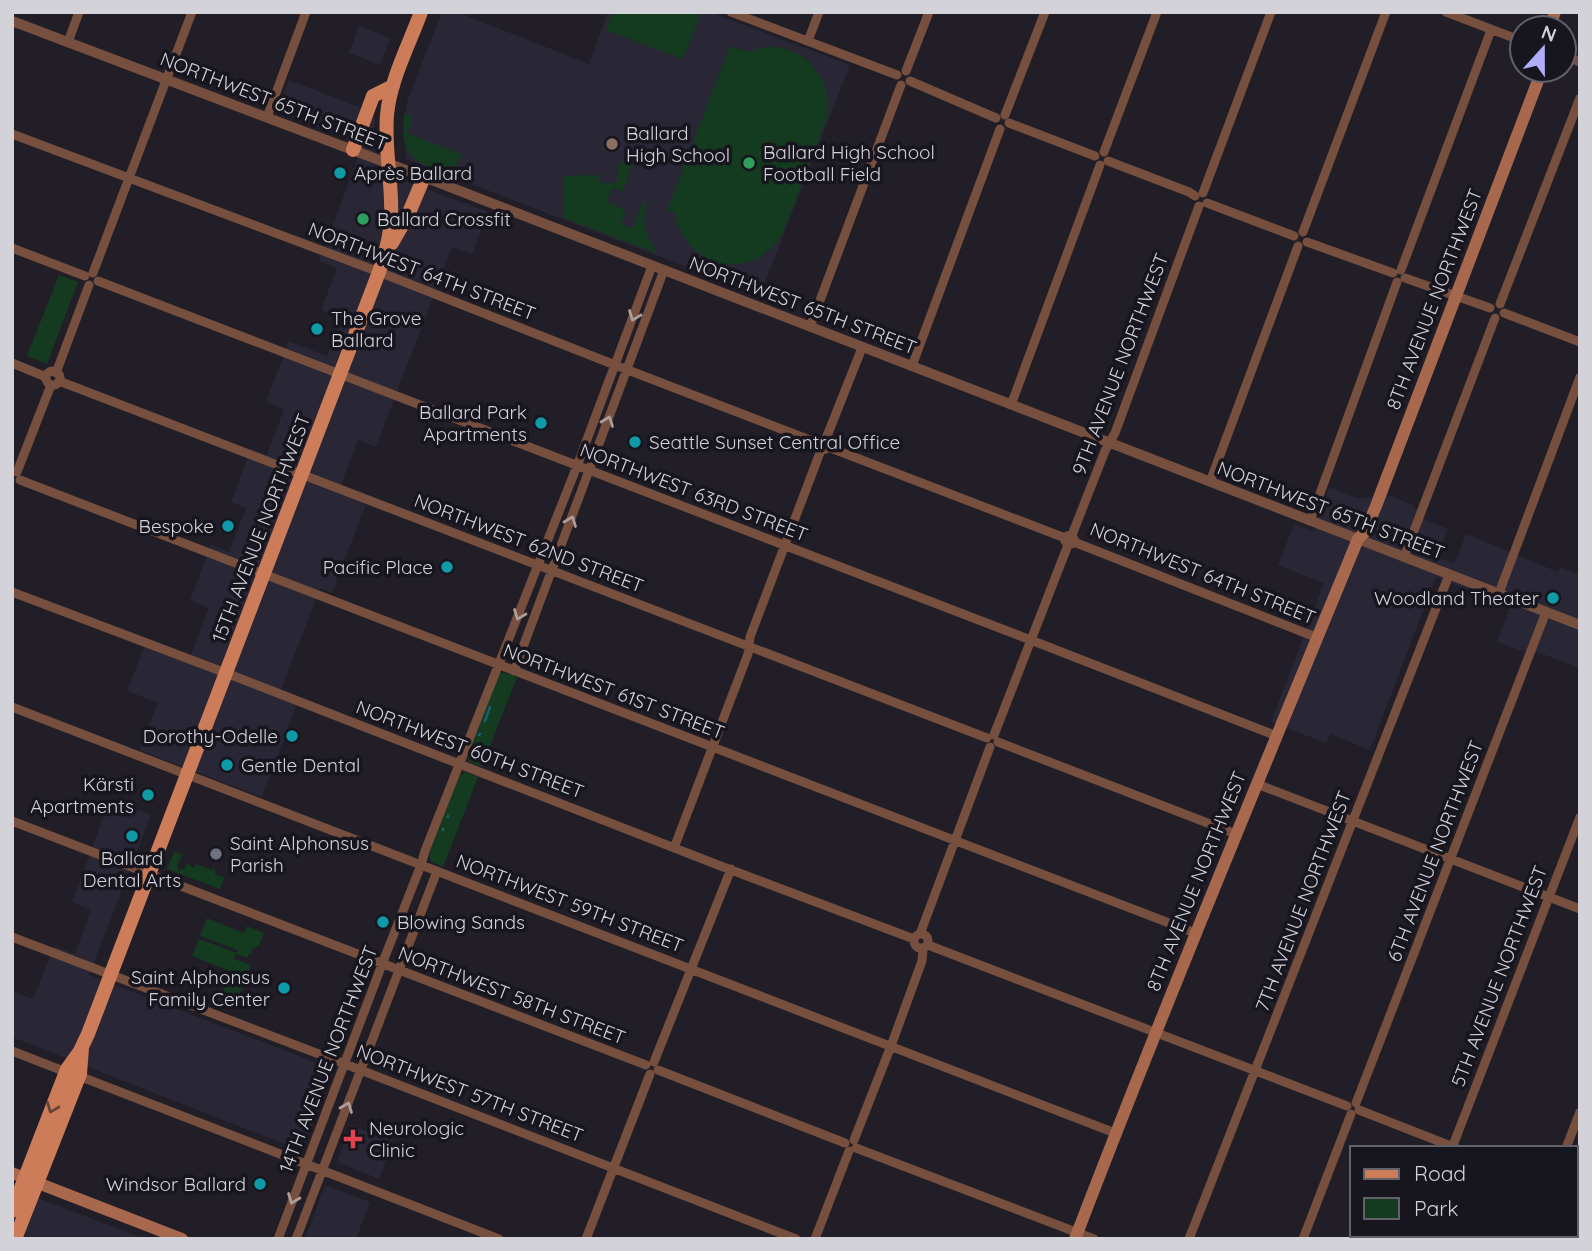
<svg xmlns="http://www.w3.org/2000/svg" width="1592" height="1251" viewBox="0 0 1592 1251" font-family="Quicksand,sans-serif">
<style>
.built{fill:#292635}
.green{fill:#143a1f}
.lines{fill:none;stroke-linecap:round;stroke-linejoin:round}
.stream{stroke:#17606e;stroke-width:2.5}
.minor{stroke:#764f3e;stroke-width:9}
.tertiary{stroke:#764f3e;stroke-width:10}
.secondary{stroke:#a7684d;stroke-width:12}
.primary{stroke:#cc7c58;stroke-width:14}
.oneway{stroke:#ae9e9b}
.oneway2{stroke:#684338}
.education-dot{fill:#8d6e63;stroke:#17151e;stroke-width:2.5}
.leisure-dot{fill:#2e9e5b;stroke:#17151e;stroke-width:2.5}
.culture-dot{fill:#0f9aa8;stroke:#17151e;stroke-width:2.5}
.worship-dot{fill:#6b7280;stroke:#17151e;stroke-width:2.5}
.health-dot{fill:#e0444e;stroke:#17151e;stroke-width:2.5}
.labels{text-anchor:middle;stroke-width:7;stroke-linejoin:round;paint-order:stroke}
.street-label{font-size:19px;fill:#d3d2d9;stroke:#17151e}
.poi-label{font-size:19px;fill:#d3d2d9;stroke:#17151e;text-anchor:start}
</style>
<rect width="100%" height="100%" fill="#211e28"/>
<path class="built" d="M 442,12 L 457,12 L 589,64 L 608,12 L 710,12 L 850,65 L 760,295 L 406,159 L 404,120 L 407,102 Z
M 359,26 L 390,38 L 380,65 L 349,53 Z
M 289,80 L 374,113 L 375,169 L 488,212 L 472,254 L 452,247 L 376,447 L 358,440 L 338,493 L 366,504 L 332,593 L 320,588 L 281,690 L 299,698 L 262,797 L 139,750 L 158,703 L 127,691 L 147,640 L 190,656 L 209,608 L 190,600 L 211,545 L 229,552 L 246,508 L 231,502 L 251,449 L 267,455 L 284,409 L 266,402 L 289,341 L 327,356 L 341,318 L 321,310 L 337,268 L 319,261 L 363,145 L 277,111 Z
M 1329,487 L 1357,498 L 1391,496 L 1413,505 L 1425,520 L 1448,529 L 1437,557 L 1454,564 L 1466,534 L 1558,572 L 1561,567 L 1580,575 L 1580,671 L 1578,671 L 1579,668 L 1540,653 L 1519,650 L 1497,642 L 1510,607 L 1436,577 L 1370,750 L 1330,734 L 1326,743 L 1271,722 L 1324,583 L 1278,565 L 1294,524 L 1313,531 Z
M 110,799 L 151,815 L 89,975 L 333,1069 L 302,1151 L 12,1037 L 12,991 L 33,999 L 54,946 L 75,954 L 91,910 L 72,902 Z
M 350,1125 L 393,1141 L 379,1179 L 337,1162 Z
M 325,1185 L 370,1202 L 356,1239 L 305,1239 Z
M 12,1188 L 145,1239 L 12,1239 Z"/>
<path class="green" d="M 613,12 L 698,12 L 701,13 L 683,59 L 606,30 Z
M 730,46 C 734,47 741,51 745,51 C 746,52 755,49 756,49 C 763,47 770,46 777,47 C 814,52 837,90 825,124 L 782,235 C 750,284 685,268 674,212 L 667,210 Z
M 404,113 L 413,117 L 407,133 L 462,155 L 450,175 C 414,161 399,158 404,113 Z
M 621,161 L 632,165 L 622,192 L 613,188 L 607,202 L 624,209 L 622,214 L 625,215 L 621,224 L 632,228 L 643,202 L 647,204 C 640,222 647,238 658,254 L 564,218 L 563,176 L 600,175 L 600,183 L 617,183 L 617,174 Z
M 59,275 L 78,282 L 47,364 L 27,356 Z
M 501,673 L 506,673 L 517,677 L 482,767 L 469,762 L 467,756 L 497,676 Z
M 465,772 L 478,777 L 443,867 L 431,862 L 429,854 L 459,776 Z
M 174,852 L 183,855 L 177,865 L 179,870 L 185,869 L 187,863 L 194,868 L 196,864 L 212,870 L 213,868 L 215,869 L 215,874 L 224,878 L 220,889 L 167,869 Z
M 207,918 L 244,933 L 247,926 L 264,933 L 259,946 L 252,949 L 252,953 L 249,954 L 247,958 L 236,954 L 234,959 L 251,965 L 235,1006 L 219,1000 L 230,971 L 192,956 L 199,939 L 237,953 L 237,950 L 200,936 Z"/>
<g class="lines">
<path class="stream" d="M 485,721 L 490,707
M 479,735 L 480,734
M 448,817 L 448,816
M 443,830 L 443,829"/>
<path class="minor" d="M 731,12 L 897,75
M 1446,12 L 1522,41
M 808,41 L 819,12
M 68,42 L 79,12
M 1564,56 L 1580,62
M 906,71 L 929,12
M 910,81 L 996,118
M 1005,115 L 1045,12
M 267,117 L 306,12
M 1009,123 L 1095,156
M 12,134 L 379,272 L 615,365 L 815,442 L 819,443 L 824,440 L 827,442 L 828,447 L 826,449 L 821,450 L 819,448 L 819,443
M 1104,152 L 1157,12
M 1108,161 L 1189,192 L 1195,196
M 1203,193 L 1271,12
M 1207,203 L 1294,236
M 1303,232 L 1386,12
M 1307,242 L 1393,273
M 12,248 L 85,276
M 1401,270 L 1491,30
M 93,273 L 192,12
M 1405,278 L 1490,308
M 98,281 L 1041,644 L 1277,736
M 1500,304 L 1580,98
M 1504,313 L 1580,342
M 810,327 L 901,85
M 12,363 L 46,377
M 912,366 L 1000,129
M46 378a7 7 0 1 1 14 0a7 7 0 1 1-14 0Z
M 56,373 L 89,285
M 59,381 L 987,738
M 1011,405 L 1100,165
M 825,441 L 862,348
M 828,447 L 1065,538
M 17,472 L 51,385
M 20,480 L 1195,933
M 1210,482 L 1298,246
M 1310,521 L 1397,282
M 1072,535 L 1105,451 L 1115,433 L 1199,206
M 1074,542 L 1072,544 L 1068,545 L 1065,541 L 1067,536 L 1072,535 L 1074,539 L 1074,542 L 1079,544 L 1318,638
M 1404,557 L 1495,318
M 12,592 L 239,678 L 718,865 L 914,939
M 1499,593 L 1580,377
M 514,671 L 664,270
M 12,707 L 1115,1133
M 994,735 L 1068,545
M 998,742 L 1236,834
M 1257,784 L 1580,909
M 12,821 L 646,1065
M 674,848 L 748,654 L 750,637 L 821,450
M914 941a7 7 0 1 1 14 0a7 7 0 1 1-14 0Z
M 920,934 L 990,747
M 12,937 L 345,1064 L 796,1239
M 928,945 L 1347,1106
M 12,1051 L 66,1072
M 654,1062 L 731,869
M 658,1070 L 845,1143
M 79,1076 L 499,1239
M 1356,1103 L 1546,612
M 1359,1110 L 1456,1148
M 854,1140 L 891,1046 L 922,961 L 923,949
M 856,1148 L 1094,1239
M 1452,1148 L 1580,817
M 1566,1148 L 1580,1112
M 1576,1194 L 1580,1196
M 278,1239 L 386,954 L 421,865 L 425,851 L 577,466 L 652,266
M 296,1239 L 437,871
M 586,1239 L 650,1074
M 815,1239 L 849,1151
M 1189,1239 L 1449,575
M 1303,1239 L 1351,1114
M 1417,1239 L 1418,1235
M 1532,1239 L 1533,1235"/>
<path class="tertiary" d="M 12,21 L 424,177 L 1580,625"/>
<path class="secondary" d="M 1549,28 L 1555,12
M 12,1173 L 182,1239
M 1075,1239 C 1165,1004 1262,772 1358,539 L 1365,532 L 1376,506 L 1542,70"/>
<path class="primary" d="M 353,150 L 373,96 L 393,86
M 392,243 L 408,215 L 424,177
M 12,1211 L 67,1069 L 80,1051 L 88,1034 L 379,272 C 385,255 390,237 391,219 C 393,184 384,150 387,115 C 390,80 409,45 421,12
M 15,1239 L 80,1074 L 82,1048"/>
</g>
<defs><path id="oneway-chevron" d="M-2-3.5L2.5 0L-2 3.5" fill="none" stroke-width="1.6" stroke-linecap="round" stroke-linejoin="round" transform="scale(1.75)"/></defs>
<g class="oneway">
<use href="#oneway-chevron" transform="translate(634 316) rotate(111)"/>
<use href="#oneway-chevron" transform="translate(608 421) rotate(-69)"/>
<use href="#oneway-chevron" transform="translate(571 521) rotate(-69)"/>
<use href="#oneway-chevron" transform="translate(519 615) rotate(111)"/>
<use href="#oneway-chevron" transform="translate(347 1107) rotate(-69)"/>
<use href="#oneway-chevron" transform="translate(293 1199) rotate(111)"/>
</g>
<use class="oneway2" href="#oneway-chevron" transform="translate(52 1108) rotate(111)"/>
<circle class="education-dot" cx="612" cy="144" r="7"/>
<g class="leisure-dot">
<circle cx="749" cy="163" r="7"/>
<circle cx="363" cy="219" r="7"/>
</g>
<g class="culture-dot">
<circle cx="340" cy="173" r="7"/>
<circle cx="317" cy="329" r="7"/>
<circle cx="541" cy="423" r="7"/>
<circle cx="635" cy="442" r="7"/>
<circle cx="228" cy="526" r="7"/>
<circle cx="447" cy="567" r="7"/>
<circle cx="1553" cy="598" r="7"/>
<circle cx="292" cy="736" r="7"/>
<circle cx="227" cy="765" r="7"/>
<circle cx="148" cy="795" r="7"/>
<circle cx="132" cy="836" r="7"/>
<circle cx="383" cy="922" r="7"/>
<circle cx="284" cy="988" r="7"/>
<circle cx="260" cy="1184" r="7"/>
</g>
<circle class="worship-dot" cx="216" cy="854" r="7"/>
<path class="health-dot" d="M349.5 1128.5h7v7h7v7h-7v7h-7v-7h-7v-7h7z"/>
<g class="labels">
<g class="street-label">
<text transform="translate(274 101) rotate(21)" y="7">NORTHWEST 65TH STREET</text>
<text transform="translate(422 271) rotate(21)" y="7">NORTHWEST 64TH STREET</text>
<text transform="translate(1434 299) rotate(-69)" y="7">8TH AVENUE NORTHWEST</text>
<text transform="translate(803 305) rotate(21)" y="7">NORTHWEST 65TH STREET</text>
<text transform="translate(1120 364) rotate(-69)" y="7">9TH AVENUE NORTHWEST</text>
<text transform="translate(694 492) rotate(21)" y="7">NORTHWEST 63RD STREET</text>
<text transform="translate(1331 510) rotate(21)" y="7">NORTHWEST 65TH STREET</text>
<text transform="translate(261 528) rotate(-69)" y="7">15TH AVENUE NORTHWEST</text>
<text transform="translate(529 543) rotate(21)" y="7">NORTHWEST 62ND STREET</text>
<text transform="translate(1203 573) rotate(22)" y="7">NORTHWEST 64TH STREET</text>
<text transform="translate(614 691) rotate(21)" y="7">NORTHWEST 61ST STREET</text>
<text transform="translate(470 749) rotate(21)" y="7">NORTHWEST 60TH STREET</text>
<text transform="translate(1435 851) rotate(-69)" y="7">6TH AVENUE NORTHWEST</text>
<text transform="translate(1196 881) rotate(-68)" y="7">8TH AVENUE NORTHWEST</text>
<text transform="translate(1303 901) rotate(-69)" y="7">7TH AVENUE NORTHWEST</text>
<text transform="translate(570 903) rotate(21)" y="7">NORTHWEST 59TH STREET</text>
<text transform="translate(1499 976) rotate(-69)" y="7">5TH AVENUE NORTHWEST</text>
<text transform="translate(512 995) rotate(21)" y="7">NORTHWEST 58TH STREET</text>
<text transform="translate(328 1059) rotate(-69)" y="7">14TH AVENUE NORTHWEST</text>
<text transform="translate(470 1093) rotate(21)" y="7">NORTHWEST 57TH STREET</text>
</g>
<g class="poi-label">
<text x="626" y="140">Ballard<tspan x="626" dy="22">High School</tspan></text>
<text x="763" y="159">Ballard High School<tspan x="763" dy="22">Football Field</tspan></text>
<text x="354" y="180">Après Ballard</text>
<text x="377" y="226">Ballard Crossfit</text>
<text x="331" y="325">The Grove<tspan x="331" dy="22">Ballard</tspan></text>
<text x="527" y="419" text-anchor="end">Ballard Park<tspan x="527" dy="22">Apartments</tspan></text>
<text x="649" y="449">Seattle Sunset Central Office</text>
<text x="214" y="533" text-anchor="end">Bespoke</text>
<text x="433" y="574" text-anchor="end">Pacific Place</text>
<text x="1539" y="605" text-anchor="end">Woodland Theater</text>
<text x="278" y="743" text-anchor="end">Dorothy-Odelle</text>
<text x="241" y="772">Gentle Dental</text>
<text x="134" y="791" text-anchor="end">Kärsti<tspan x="134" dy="22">Apartments</tspan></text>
<text x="230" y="850">Saint Alphonsus<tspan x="230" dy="22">Parish</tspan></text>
<text x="132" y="865" text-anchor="middle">Ballard<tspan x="132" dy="22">Dental Arts</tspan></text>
<text x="397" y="929">Blowing Sands</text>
<text x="270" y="984" text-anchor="end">Saint Alphonsus<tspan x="270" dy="22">Family Center</tspan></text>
<text x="369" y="1135">Neurologic<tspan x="369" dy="22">Clinic</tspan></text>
<text x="246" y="1191" text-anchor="end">Windsor Ballard</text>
</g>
</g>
<rect width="1592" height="1251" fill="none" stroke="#d3d2d9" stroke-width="28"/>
<rect x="1350" y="1146" width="228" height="91" fill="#17151e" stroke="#626169" stroke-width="2"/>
<rect x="1364" y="1169" width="35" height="10" fill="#cc7c58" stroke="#626169" stroke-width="2"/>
<text x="1414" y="1181" font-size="21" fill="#d3d2d9">Road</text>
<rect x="1364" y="1198" width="35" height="21" fill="#143a1f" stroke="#626169" stroke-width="2"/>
<text x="1414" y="1216" font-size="21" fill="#d3d2d9">Park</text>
<g transform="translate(1543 49) rotate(21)"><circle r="33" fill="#17151e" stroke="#626169" stroke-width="2"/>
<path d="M0-5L12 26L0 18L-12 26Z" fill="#b1adfa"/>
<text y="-10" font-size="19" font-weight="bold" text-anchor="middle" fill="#d3d2d9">N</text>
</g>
</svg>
